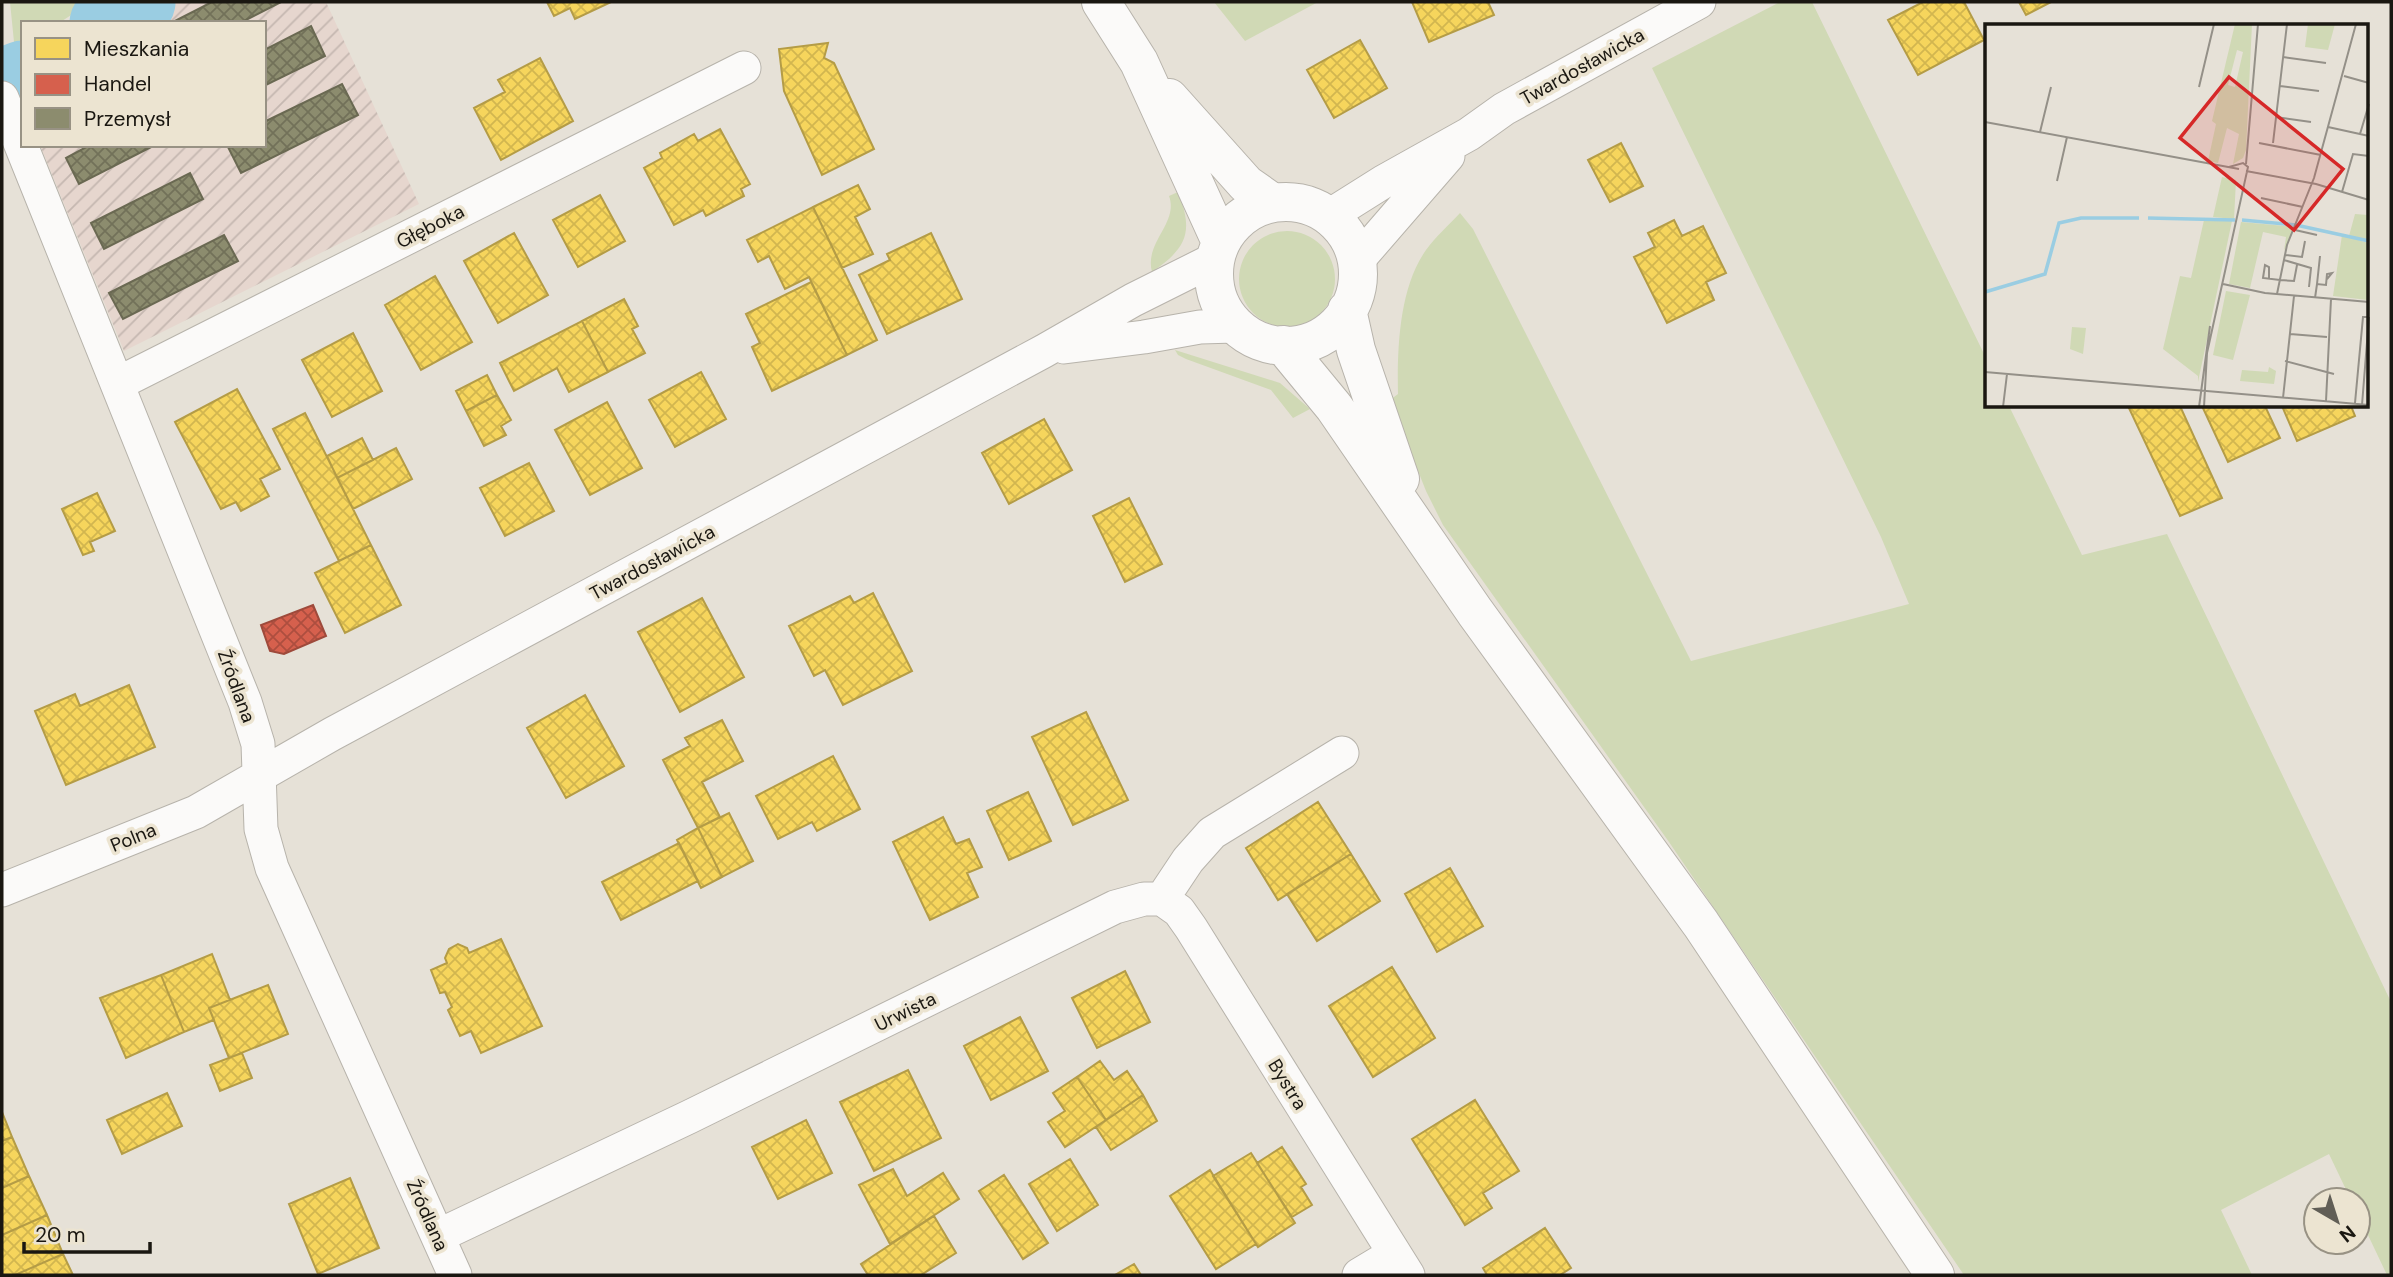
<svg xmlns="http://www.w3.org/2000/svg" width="2393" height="1277" viewBox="0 0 2393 1277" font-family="'DM Sans',sans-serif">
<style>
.industrial{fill:url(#industrial-furrows)}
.grass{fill:#d0d9b5}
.homes{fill:url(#homes-cross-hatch);stroke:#b49c46;stroke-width:2}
.shops{fill:url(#shops-cross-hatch);stroke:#9e4a3b;stroke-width:2}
.industry{fill:url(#industry-cross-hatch);stroke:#6a6952;stroke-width:2}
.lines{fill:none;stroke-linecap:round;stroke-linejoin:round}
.river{stroke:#9acde2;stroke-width:75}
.minor-casing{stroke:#b7b3ab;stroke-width:35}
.tertiary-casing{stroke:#b7b3ab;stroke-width:40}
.minor{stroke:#fbfaf9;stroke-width:33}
.tertiary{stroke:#fbfaf9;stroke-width:38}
.labels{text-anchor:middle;stroke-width:7;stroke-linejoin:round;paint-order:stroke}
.street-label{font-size:19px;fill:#1a1711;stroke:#ece4d1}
.inset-river{fill:none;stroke:#9acde2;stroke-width:3.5}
.inset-road{fill:none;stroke:#949088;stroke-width:2}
.view{fill:#d62828;fill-opacity:0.15;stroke:#d62828;stroke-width:3.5}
.inset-edge{fill:none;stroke:#1a1711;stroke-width:3.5}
</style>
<defs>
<pattern id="industrial-furrows" width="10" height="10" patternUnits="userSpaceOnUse" patternTransform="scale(1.75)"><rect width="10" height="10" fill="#e6d6ce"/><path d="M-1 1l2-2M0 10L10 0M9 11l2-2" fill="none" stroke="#c5b7b0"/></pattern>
<pattern id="homes-cross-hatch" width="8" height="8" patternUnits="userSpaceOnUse" patternTransform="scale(1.75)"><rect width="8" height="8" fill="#f6d55c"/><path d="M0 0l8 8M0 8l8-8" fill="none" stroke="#d2b64f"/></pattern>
<pattern id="shops-cross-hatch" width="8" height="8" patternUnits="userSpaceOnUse" patternTransform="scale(1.75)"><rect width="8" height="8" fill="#d6604d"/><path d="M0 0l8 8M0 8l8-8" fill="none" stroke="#ad4e3f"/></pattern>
<pattern id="industry-cross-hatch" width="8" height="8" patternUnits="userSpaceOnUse" patternTransform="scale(1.75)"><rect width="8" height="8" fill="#8c8c6e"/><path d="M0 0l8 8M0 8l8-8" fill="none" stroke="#727159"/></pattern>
</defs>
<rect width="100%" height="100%" fill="#e6e1d7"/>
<path class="industrial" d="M 160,2 L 326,2 L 419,204 L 124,351 L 40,145 L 264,145 L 264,23 L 127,23 Z"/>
<path class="grass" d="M 10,2 L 91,2 L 59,23 L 23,23 L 23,47 L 15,52 Z
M 1214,2 L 1318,2 L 1245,41 Z
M 1780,2 L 1812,2 L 1987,360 L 1987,406 L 2009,406 L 2082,555 L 2167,534 L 2391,1002 L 2391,1275 L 2387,1275 L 2358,1214 L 2358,1200 L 2351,1200 L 2329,1154 L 2221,1210 L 2252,1275 L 1964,1275 L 1669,842 L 1443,525 L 1426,491 L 1390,400 L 1398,394 C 1397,349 1399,288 1426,250 C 1435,237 1449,225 1460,213 L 1473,229 L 1691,661 L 1909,604 L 1881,537 L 1652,68 Z
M 1178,192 C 1194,232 1187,248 1152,272 C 1144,242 1179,223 1169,196 Z
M1239 279a48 48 0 1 1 96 0a48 48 0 1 1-96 0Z
M 1175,350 L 1280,383 L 1310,409 L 1293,418 L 1271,390 L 1186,359 L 1178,355 Z"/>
<path class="homes" d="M 547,2 L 611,2 L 575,19 L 570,8 L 554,16 Z
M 1412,2 L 1488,2 L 1494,15 L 1429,42 Z
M 1923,2 L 1964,2 L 1984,40 L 1918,75 L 1888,20 Z
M 2019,2 L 2051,2 L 2026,15 Z
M 1360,40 L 1387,88 L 1334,118 L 1307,70 Z
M 828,43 L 824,58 L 834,63 L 874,149 L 822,175 L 784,91 L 779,49 Z
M 540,58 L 573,121 L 501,160 L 474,108 L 505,92 L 498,80 Z
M 720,129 L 750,184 L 741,189 L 744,196 L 706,216 L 703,210 L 674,225 L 644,168 L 662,158 L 660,153 L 694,134 L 698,141 Z
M 1621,143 L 1643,186 L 1610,202 L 1588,160 Z
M 858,185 L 870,209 L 855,217 L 873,254 L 842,268 L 813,207 Z
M 600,195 L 625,241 L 578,267 L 553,220 Z
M 813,207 L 877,340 L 847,355 L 809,277 L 785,289 L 769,256 L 758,262 L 747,240 Z
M 1674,220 L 1682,236 L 1703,226 L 1726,273 L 1706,282 L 1714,300 L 1667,323 L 1634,257 L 1655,247 L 1648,233 Z
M 514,233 L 548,295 L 498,323 L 464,261 Z
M 931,233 L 962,299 L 887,334 L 859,275 L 890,260 L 887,254 Z
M 435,276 L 472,342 L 421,370 L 385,305 Z
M 811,282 L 847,355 L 772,391 L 752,347 L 760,343 L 746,314 Z
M 624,299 L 638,326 L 632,329 L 645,353 L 608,372 L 582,321 Z
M 582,321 L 608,372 L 569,392 L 557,368 L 514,391 L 500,363 Z
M 353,333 L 382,391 L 332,417 L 302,360 Z
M 701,372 L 726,419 L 675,447 L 649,400 Z
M 487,375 L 497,395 L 466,411 L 456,391 Z
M 237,389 L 280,469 L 260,479 L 269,496 L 241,511 L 236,502 L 221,509 L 175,422 Z
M 497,395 L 511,420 L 501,426 L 506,435 L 484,446 L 466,411 Z
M 607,402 L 642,468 L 590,495 L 555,430 Z
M 2128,406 L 2180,406 L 2222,498 L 2180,516 Z
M 2202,406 L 2265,406 L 2280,438 L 2228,462 Z
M 2282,406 L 2351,406 L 2355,416 L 2297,441 Z
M 305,413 L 371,545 L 339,561 L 273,429 Z
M 1044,419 L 1072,470 L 1009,504 L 982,453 Z
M 362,438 L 373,460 L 337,478 L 327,456 Z
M 396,448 L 412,479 L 353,509 L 337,478 Z
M 529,463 L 554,511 L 505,536 L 480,488 Z
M 97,493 L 115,531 L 90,542 L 94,551 L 83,555 L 62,509 Z
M 1129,498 L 1162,564 L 1125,582 L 1093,516 Z
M 371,545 L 401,605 L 345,633 L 315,573 Z
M 873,593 L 912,671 L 843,705 L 825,670 L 814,676 L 789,626 L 850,596 L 854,603 Z
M 702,598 L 744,677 L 680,712 L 638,632 Z
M 129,685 L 155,747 L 66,785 L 35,711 L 75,694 L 80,706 Z
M 585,695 L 624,766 L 566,798 L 527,728 Z
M 1086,712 L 1128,800 L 1073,825 L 1032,737 Z
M 722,720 L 743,761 L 702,782 L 720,817 L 698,828 L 663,760 L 690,746 L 685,738 Z
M 833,756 L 860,809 L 817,831 L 812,822 L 778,839 L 756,796 Z
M 1028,792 L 1051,841 L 1009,860 L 987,811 Z
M 1318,802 L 1351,854 L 1278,900 L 1246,848 Z
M 729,813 L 753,861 L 722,877 L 698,828 Z
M 943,817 L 956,844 L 969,839 L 982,867 L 967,873 L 978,897 L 930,920 L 893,842 Z
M 698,828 L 722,877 L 701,888 L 677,840 Z
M 679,843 L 698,881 L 621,920 L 602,882 Z
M 1351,854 L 1380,901 L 1317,941 L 1287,894 Z
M 1450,868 L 1483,926 L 1437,952 L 1405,894 Z
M 501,939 L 542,1026 L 481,1053 L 471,1031 L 460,1036 L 448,1010 L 452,1007 L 445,992 L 440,993 L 431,970 L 447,963 L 445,958 L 449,949 L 458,944 L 467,948 L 469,953 Z
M 212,954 L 230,1000 L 209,1008 L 214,1020 L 184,1032 L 161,975 Z
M 1392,967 L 1435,1038 L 1373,1077 L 1329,1006 Z
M 1125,971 L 1150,1022 L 1097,1048 L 1072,998 Z
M 161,975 L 184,1032 L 126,1058 L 100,998 Z
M 268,985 L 288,1034 L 229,1058 L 209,1008 Z
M 1020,1017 L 1048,1071 L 991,1100 L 964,1046 Z
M 242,1053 L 252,1078 L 220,1091 L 210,1065 Z
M 1100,1061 L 1114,1080 L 1127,1071 L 1143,1095 L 1106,1120 L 1077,1077 Z
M 908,1070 L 941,1138 L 874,1171 L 840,1102 Z
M 1077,1077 L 1106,1120 L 1065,1147 L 1048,1122 L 1065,1111 L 1053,1093 Z
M 167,1093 L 182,1126 L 122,1154 L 107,1120 Z
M 1143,1095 L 1157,1121 L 1111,1150 L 1096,1127 Z
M 1475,1100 L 1519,1171 L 1483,1193 L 1492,1208 L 1465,1225 L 1412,1139 Z
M 2,1112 L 12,1137 L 2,1141 Z
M 806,1120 L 832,1173 L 778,1199 L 752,1147 Z
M 12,1137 L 29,1176 L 2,1188 L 2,1141 Z
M 1282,1147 L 1306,1184 L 1301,1187 L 1312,1205 L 1292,1217 L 1257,1163 Z
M 1251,1153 L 1295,1223 L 1258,1247 L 1213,1176 Z
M 1070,1159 L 1098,1205 L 1057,1231 L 1029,1184 Z
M 893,1169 L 907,1196 L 943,1173 L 959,1199 L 890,1244 L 859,1185 Z
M 1210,1170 L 1256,1244 L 1216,1269 L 1170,1196 Z
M 1004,1175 L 1048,1243 L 1023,1259 L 979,1191 Z
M 29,1176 L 47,1215 L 2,1235 L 2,1188 Z
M 350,1178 L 379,1248 L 318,1274 L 289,1204 Z
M 47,1215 L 63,1254 L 15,1275 L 2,1275 L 2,1235 Z
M 934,1216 L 956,1253 L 921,1275 L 868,1275 L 861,1264 Z
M 1545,1228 L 1571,1268 L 1560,1275 L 1487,1275 L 1483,1268 Z
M 63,1254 L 73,1275 L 15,1275 Z
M 1134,1264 L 1141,1275 L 1115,1275 Z"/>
<path class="shops" d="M 313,605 L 326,636 L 284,654 L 270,651 L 261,625 Z"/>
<path class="industry" d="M 212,2 L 281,2 L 240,23 L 171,23 Z
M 311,26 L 325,56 L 264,86 L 264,50 Z
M 342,84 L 358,115 L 241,173 L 227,145 L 264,145 L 264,122 Z
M 90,145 L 155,145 L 79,184 L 66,158 Z
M 190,173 L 203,199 L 104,249 L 91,223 Z
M 224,235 L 238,261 L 123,319 L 109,293 Z"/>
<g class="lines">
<path class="river" d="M 107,23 L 138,2
M 2,86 L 23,78"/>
<g class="minor-casing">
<path id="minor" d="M 2,98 L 245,702 L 258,744 L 261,829 L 272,868 L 455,1275
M 1329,216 L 1383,182 L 1469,134 L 1504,109 L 1699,2
M 1357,261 L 1448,156
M 1064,347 L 1144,337 L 1200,327 L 1235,326
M 117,384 L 744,68
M 2,890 L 196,812 L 332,734 L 1044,351 L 1133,300 L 1215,259
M 1162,899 L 1179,911 L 1191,928 L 1408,1275
M 438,1236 L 689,1117 L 1115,907 L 1144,899 L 1162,899 L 1188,860 L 1212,833 L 1342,753
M 1359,1275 L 1394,1254"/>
</g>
<g class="tertiary-casing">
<path id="tertiary" d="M 1101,2 L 1139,62 L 1221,242
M 1169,98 L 1246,184 L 1273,203
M1214 274a72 72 0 1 1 144 0a72 72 0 1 1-144 0Z
M 1347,310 L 1356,350 L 1400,479
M 1283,345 L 1334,407 L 1475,612 L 1701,924 L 1935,1275"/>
</g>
<use href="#minor" class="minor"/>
<use href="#tertiary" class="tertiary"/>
</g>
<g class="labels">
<g class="street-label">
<text transform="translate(1582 66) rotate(-29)" y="7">Twardosławicka</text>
<text transform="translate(430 226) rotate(-27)" y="7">Głęboka</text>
<text transform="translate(652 562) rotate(-28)" y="7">Twardosławicka</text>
<text transform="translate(237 686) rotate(70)" y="7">Źródlana</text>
<text transform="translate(133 837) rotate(-22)" y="7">Polna</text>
<text transform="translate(905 1011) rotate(-26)" y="7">Urwista</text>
<text transform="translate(1288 1084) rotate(58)" y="7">Bystra</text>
<text transform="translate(428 1215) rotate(66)" y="7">Źródlana</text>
</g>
</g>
<g transform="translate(1985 24)">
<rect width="383" height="383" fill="#e6e1d7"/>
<path d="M 250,0 L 267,0 L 261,126 L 258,134 L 248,140 L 254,110 L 242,104 L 233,139 L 223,137 L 231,100 L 227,97 ZM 252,26 L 258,28 L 250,63 L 243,61 ZM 237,153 L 251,156 L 249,195 L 228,193 ZM 370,190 L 383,191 L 383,217 L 364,212 ZM 219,196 L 247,197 L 213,358 L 213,352 L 178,325 L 195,252 L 206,254 ZM 256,198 L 310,203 L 299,227 L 301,213 L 278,208 L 265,264 L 244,260 ZM 357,211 L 383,219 L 383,276 L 348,272 ZM 241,267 L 265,271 L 248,336 L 228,331 Z" fill="#d0d9b5" fill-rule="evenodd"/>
<path d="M 87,303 L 101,304 L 98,330 L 85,325 ZM 284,343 L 291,347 L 289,360 L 255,357 L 257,346 L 283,348 Z" fill="#d0d9b5"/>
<path d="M 323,0 L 350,0 L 343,26 L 320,23 Z" fill="#d0d9b5"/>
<path class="inset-river" d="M 163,194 L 250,196M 257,196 L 311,201 L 384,217M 0,268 L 60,250 L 74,199 L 96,194 L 154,194"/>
<path class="inset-road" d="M 298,33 L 341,39M 359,52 L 384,59M 295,62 L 334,67M 214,63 L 229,0M 291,93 L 326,98M 0,98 L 254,145M 343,103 L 384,112M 55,108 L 66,63M 375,110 L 384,80M 274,119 L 336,131M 288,119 L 302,0M 261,140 L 273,0M 261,147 L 331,160 L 384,176M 72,157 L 82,113M 357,168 L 368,130 L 384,132M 276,174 L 318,183M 310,206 L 332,211M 300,231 L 317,233 L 320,217M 299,236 L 326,244 L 324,263M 284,255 L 284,243 L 280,241 L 278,254 L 295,256 L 309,257 L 312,241M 238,260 L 280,269 L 384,278M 332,260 L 335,232M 292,270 L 302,221 L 329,154 L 371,0M 330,274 L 332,260 L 341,261 L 342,250 L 347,249 L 342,255M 305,310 L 342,313M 300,337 L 349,350M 0,348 L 384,381M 298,374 L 309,272M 341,377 L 346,275M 370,379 L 378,293 L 384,293M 377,381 L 384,293M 18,383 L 22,350M 214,383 L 225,302M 219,383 L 222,329 L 263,143 L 258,139 L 244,143"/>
<path class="view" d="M 244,53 L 358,145 L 309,206 L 195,114 Z"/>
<rect width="383" height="383" class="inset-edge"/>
</g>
<rect width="2393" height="1277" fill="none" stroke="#1a1711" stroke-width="7"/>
<rect x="21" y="21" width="245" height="126" fill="#ece4d1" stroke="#989284" stroke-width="2"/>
<rect x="35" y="38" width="35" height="21" fill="#f6d55c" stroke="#989284" stroke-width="2"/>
<text x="84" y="56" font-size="21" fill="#1a1711">Mieszkania</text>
<rect x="35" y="74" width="35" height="21" fill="#d6604d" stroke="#989284" stroke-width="2"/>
<text x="84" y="91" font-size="21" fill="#1a1711">Handel</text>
<rect x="35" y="108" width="35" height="21" fill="#8c8c6e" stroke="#989284" stroke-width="2"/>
<text x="84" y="126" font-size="21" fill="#1a1711">Przemysł</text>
<g transform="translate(2337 1221) rotate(141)"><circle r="33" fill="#ece4d1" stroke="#989284" stroke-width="2"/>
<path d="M0-5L12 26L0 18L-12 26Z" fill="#615e56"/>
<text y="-10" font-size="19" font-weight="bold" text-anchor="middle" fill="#1a1711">N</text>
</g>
<path d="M24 1242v10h126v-10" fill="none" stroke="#1a1711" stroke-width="3.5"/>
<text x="35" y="1242" font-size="21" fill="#1a1711" stroke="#ece4d1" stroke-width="5" paint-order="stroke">20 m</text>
</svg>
